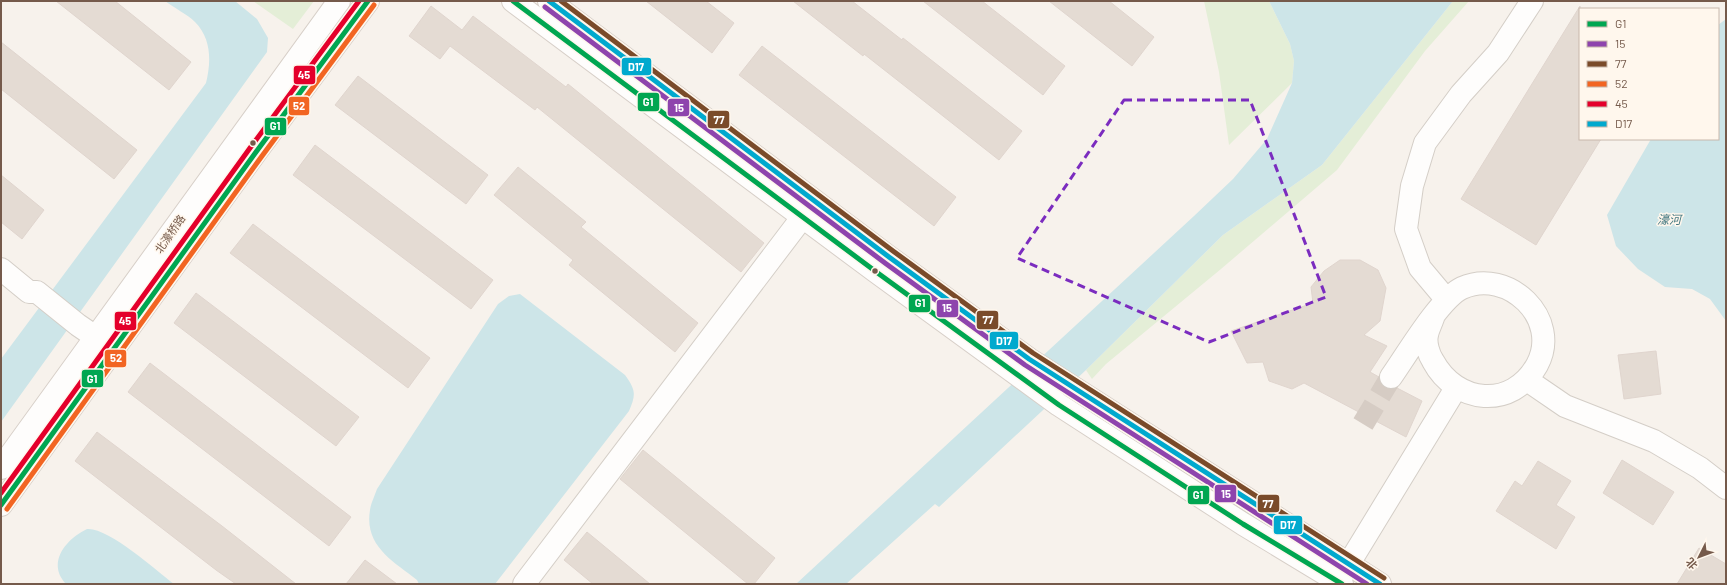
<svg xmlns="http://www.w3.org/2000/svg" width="1727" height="585" viewBox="0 0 1727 585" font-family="Barlow,'Noto Sans SC',sans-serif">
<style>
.green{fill:#e4eed7}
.water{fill:#cde5e8}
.building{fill:#e4dbd3;stroke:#e0d5ce}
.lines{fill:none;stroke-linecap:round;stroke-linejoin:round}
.street-tunnel{stroke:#d6ccc4;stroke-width:22;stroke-dasharray:22 11;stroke-linecap:butt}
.street-casing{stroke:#d4cec7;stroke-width:24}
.secondary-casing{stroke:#d7cfc8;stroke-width:24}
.street{stroke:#fefdfc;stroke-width:22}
.secondary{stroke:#fefdfc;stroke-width:22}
.bus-1-casing{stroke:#fff7ed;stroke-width:8}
.bus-2-casing{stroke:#fff7ed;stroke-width:8}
.bus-3-casing{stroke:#fff7ed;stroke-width:8}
.bus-4-casing{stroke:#fff7ed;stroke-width:8}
.bus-5-casing{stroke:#fff7ed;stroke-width:8}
.bus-6-casing{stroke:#fff7ed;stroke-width:8}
.bus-1{stroke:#00a651;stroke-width:5}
.bus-2{stroke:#8e44ad;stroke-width:5}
.bus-3{stroke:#7a4b2a;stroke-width:5}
.bus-4{stroke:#f26522;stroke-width:5}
.bus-5{stroke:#e4002b;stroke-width:5}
.bus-6{stroke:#00a9ce;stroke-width:5}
.marked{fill:none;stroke:#7b2cbf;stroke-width:3;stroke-dasharray:8 5;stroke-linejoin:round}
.bus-dot{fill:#755a4b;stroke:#fff7ed;stroke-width:1.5}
.labels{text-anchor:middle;stroke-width:3;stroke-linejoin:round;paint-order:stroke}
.street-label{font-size:11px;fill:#755a4b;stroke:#fff7ed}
.water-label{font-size:12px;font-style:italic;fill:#437881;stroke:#fff7ed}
.line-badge{stroke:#fff7ed;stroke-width:1.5}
.badge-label{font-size:11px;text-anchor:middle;font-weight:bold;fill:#fff}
</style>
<rect width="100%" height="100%" fill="#f7f2ec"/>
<path class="green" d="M 253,1 L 314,1 L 293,29 Z
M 1204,1 L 1269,1 L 1290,44 L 1294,61 L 1292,83 L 1229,145 L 1219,72 Z
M 1453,1 L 1469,1 L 1425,51 L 1337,170 L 1221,269 L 1106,364 L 1092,379 L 1086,370 L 1223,235 L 1322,165 Z"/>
<path class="water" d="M 165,1 L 235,1 L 257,19 L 268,38 L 267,52 L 1,422 L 1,359 L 206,83 C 211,63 212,39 195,22 C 187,14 174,8 165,1 Z
M 1269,1 L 1453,1 L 1322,165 L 1223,235 L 1086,370 L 939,507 L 935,504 L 846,584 L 796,584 L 1194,216 L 1233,179 L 1267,139 L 1292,83 L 1294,61 L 1290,44 Z
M 1726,19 L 1726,321 L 1710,299 L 1692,289 L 1665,287 L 1638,269 L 1616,246 L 1607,215 L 1651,139 L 1718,139 L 1718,25 Z
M 520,294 L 625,375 C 636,390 636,395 629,411 L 495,584 L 419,584 L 417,580 C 393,561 364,546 370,510 C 371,503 375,495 377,489 L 498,304 L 509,296 Z
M 87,529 C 108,527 156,570 174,584 L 66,584 C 46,563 66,539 87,529 Z"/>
<path class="building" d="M 56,1 L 115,1 L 191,62 L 169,90 Z
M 646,1 L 706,1 L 734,23 L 712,53 Z
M 793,1 L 852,1 L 902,40 L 903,38 L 1022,131 L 999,160 L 864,54 L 863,56 Z
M 923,1 L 982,1 L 1065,66 L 1043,95 Z
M 1049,1 L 1109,1 L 1154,37 L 1132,66 Z
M 431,6 L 462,30 L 473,16 L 566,87 L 568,84 L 764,243 L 741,272 L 537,107 L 535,110 L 450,46 L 440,59 L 409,36 Z
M 1580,6 L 1580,139 L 1601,139 L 1536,245 L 1461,199 Z
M 1,42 L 137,150 L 114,179 L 1,89 Z
M 762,46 L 956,197 L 934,226 L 739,75 Z
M 358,76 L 488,175 L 466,204 L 335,105 Z
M 315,145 L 493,280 L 471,309 L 293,175 Z
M 518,167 L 586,222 L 581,227 L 698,323 L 675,352 L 569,265 L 573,260 L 494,195 Z
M 1,175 L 44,210 L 22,239 L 1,222 Z
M 253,224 L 430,358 L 408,388 L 230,253 Z
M 1340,260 L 1360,260 L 1378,270 L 1386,288 L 1380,321 L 1364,335 L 1387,346 L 1370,372 L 1379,377 L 1380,383 L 1384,388 L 1390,389 L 1397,388 L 1422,401 L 1406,437 L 1304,383 L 1292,389 L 1269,381 L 1263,362 L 1247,363 L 1231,331 L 1313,303 L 1311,287 L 1324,271 Z
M 196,293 L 359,417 L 336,446 L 174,323 Z
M 1656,351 L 1661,394 L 1624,399 L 1618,355 Z
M 150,363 L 351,517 L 329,546 L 128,392 Z
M 97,432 L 222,526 L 296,584 L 236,584 L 216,570 L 75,461 Z
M 643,450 L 775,558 L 754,584 L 748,584 L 620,479 Z
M 1622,460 L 1674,492 L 1653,525 L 1603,493 Z
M 1538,461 L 1571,481 L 1556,505 L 1575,517 L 1556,549 L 1496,511 L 1515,481 L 1522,486 Z
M 587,532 L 650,584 L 593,584 L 564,560 Z
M 1699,548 L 1726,564 L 1726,584 L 1677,584 Z
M 365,560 L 397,584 L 346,584 Z"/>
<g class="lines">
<path class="street-tunnel" d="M 1363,424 L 1391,377"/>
<g class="street-casing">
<path id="street" d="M 1,269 L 29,292 L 37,292 L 78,325 L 97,338
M 1446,299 L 1420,268 L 1406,229 L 1412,186 L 1425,143 L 1461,94 L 1498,53 L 1532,1
M 1391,377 C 1406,356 1440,298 1462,288 C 1508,267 1562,319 1537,365 C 1512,410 1456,404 1433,361 C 1429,355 1425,343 1427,335 C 1428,329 1432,322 1434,315
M 1527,380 L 1565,406 L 1654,441 L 1700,468 L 1726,488
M 1348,565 L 1456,388
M 524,584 L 814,202"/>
</g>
<g class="secondary-casing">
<path id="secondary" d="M 513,1 L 875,271 L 1059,405 L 1243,524 L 1342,584
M 549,1 L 889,257 L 1029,359 L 1380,584
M 1,468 C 115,313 225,156 339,1
M 1,505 L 256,152 L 368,1"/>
</g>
<use href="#street" class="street"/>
<use href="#secondary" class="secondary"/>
<g class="bus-1-casing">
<path id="bus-1" d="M 513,1 L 875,271 L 1059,405 L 1243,524 L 1342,584
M 1,505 L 256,152 L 368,1"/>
</g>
<g class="bus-2-casing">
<path id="bus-2" d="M 545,7 L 885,263 L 1025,365 L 1367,584"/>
</g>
<g class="bus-3-casing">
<path id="bus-3" d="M 561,1 L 893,251 L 1033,353 L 1384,578"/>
</g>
<g class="bus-4-casing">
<path id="bus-4" d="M 7,509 L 262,156 L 374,5"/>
</g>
<g class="bus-5-casing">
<path id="bus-5" d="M 1,493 L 250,148 L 359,1"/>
</g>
<g class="bus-6-casing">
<path id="bus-6" d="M 549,1 L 889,257 L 1029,359 L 1380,584"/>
</g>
<use href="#bus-1" class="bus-1"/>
<use href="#bus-2" class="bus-2"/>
<use href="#bus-3" class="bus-3"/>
<use href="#bus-4" class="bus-4"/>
<use href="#bus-5" class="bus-5"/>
<use href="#bus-6" class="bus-6"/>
</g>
<path class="marked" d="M 1124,100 L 1250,100 L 1326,297 L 1209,342 L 1017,258 Z"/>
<g class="bus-dot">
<circle cx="253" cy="143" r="3.5"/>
<circle cx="875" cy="271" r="3.5"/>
</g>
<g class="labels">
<g class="street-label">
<text transform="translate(170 234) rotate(-55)" y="4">北濠桥路</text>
</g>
<g class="water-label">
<text x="1669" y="224">濠河</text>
</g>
</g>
<g class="line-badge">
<rect x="621" y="57" width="31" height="19" rx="4" fill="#00a9ce"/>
<rect x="293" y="65" width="23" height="20" rx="4" fill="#e4002b"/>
<rect x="637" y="92" width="23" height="20" rx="4" fill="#00a651"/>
<rect x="288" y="96" width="22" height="20" rx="4" fill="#f26522"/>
<rect x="667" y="98" width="23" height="19" rx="4" fill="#8e44ad"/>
<rect x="707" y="110" width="23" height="19" rx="4" fill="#7a4b2a"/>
<rect x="264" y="117" width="23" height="19" rx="4" fill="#00a651"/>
<rect x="908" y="294" width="23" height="19" rx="4" fill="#00a651"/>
<rect x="936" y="299" width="23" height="19" rx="4" fill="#8e44ad"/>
<rect x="976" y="310" width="23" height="20" rx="4" fill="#7a4b2a"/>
<rect x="114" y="311" width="23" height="20" rx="4" fill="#e4002b"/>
<rect x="989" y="331" width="30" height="19" rx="4" fill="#00a9ce"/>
<rect x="104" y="349" width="23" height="19" rx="4" fill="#f26522"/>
<rect x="81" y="369" width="23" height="19" rx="4" fill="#00a651"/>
<rect x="1214" y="484" width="23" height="19" rx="4" fill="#8e44ad"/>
<rect x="1187" y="485" width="23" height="20" rx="4" fill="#00a651"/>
<rect x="1257" y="494" width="23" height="19" rx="4" fill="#7a4b2a"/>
<rect x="1273" y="515" width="30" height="20" rx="4" fill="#00a9ce"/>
</g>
<g class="badge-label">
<text x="636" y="71">D17</text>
<text x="304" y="79">45</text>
<text x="648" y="106">G1</text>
<text x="299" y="110">52</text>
<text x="679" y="112">15</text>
<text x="719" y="124">77</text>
<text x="275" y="130">G1</text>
<text x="920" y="307">G1</text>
<text x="947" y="312">15</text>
<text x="988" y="324">77</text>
<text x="125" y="325">45</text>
<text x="1004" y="345">D17</text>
<text x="116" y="362">52</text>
<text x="92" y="383">G1</text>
<text x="1226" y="498">15</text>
<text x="1198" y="499">G1</text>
<text x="1268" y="508">77</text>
<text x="1288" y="529">D17</text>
</g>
<rect width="1727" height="585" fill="none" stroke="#755a4b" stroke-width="4"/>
<rect x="1579" y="8" width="140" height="132" fill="#fff7ed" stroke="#c8b8ac"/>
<rect x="1587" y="21" width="20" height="6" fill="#00a651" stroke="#c8b8ac"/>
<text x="1615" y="28" font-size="12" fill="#755a4b">G1</text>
<rect x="1587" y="41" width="20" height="6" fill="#8e44ad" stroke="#c8b8ac"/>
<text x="1615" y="48" font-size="12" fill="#755a4b">15</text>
<rect x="1587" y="61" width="20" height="6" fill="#7a4b2a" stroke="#c8b8ac"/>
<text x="1615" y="68" font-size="12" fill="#755a4b">77</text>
<rect x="1587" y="81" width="20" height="6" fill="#f26522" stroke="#c8b8ac"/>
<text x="1615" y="88" font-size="12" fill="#755a4b">52</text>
<rect x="1587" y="101" width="20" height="6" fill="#e4002b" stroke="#c8b8ac"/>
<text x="1615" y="108" font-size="12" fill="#755a4b">45</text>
<rect x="1587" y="121" width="20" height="6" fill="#00a9ce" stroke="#c8b8ac"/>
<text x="1615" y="128" font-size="12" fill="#755a4b">D17</text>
<g transform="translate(1699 557) rotate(228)" stroke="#fff7ed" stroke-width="3" paint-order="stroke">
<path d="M0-3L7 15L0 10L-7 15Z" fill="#755a4b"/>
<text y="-6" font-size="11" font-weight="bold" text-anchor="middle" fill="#755a4b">北</text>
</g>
</svg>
